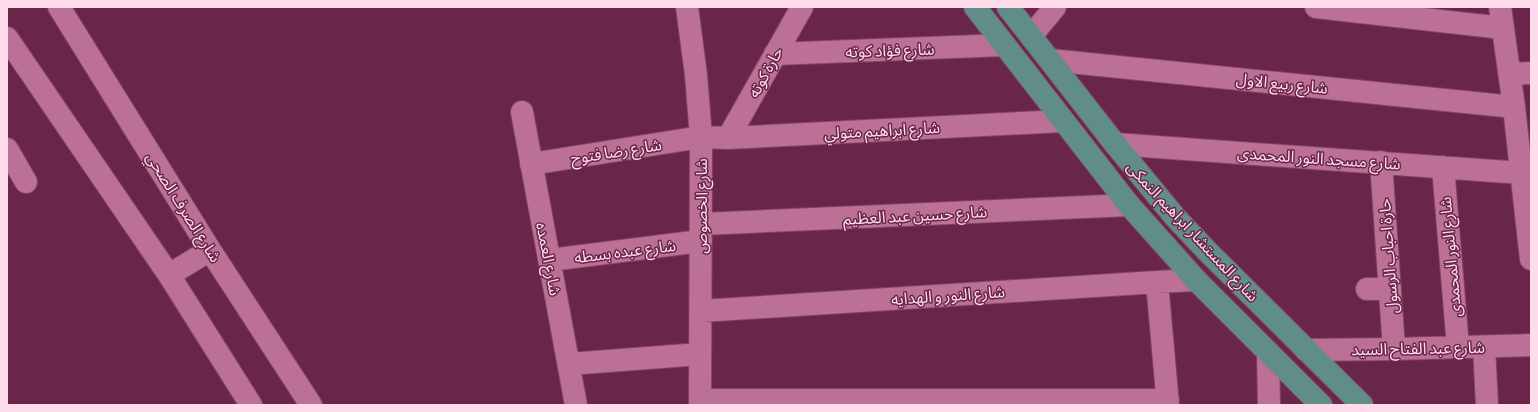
<svg xmlns="http://www.w3.org/2000/svg" width="1538" height="412" viewBox="0 0 1538 412" font-family="'Alegreya Sans','Noto Sans Arabic',sans-serif">
<style>
.lines{fill:none;stroke-linecap:round;stroke-linejoin:round}
.minor-casing{stroke:#814667;stroke-width:24}
.major-casing{stroke:#814667;stroke-width:24}
.minor{stroke:#bc7095;stroke-width:22}
.major{stroke:#608d88;stroke-width:22}
.labels{text-anchor:middle;stroke-width:3;stroke-linejoin:round;paint-order:stroke}
.street-label{font-size:16px;fill:#ffdceb;stroke:#69254a}
</style>
<rect width="100%" height="100%" fill="#69254a"/>
<g class="lines">
<g class="minor-casing">
<path id="minor" d="M 59,7 L 210,250 L 311,405
M 687,7 L 696,75 L 701,137 L 700,405
M 1316,7 L 1503,28
M 1500,7 L 1514,107 L 1531,259
M 1031,36 L 1055,7
M 7,38 L 169,275 L 251,405
M 775,54 L 1004,45
M 1050,60 L 1514,107
M 1510,74 L 1531,73
M 522,112 L 576,405
M 728,138 L 802,7
M 1115,144 L 1522,173
M 7,149 L 26,182
M 1381,162 L 1394,349
M 531,164 L 701,137 L 728,138 L 1063,121
M 1443,167 L 1458,347
M 702,224 L 1129,205
M 550,260 L 701,241
M 169,275 L 210,250
M 1157,282 L 1168,405
M 1367,289 L 1390,289
M 701,311 L 1157,282 L 1196,280
M 1484,347 L 1487,405
M 1306,350 L 1394,349 L 1531,345
M 1268,352 L 1269,405
M 569,364 L 700,354
M 700,400 L 1168,400"/>
</g>
<g class="major-casing">
<path id="major" d="M 975,7 L 1129,205 L 1196,280 L 1321,405
M 1008,7 L 1115,144 L 1175,217 L 1207,251 L 1362,405"/>
</g>
<use href="#minor" class="minor"/>
<use href="#major" class="major"/>
</g>
<g class="labels">
<g class="street-label">
<text transform="translate(890 50) rotate(-2)" y="6">شارع فؤاد كوته</text>
<text transform="translate(765 72) rotate(-61)" y="6">حارة كوته</text>
<text transform="translate(1282 83) rotate(6)" y="6">شارع ربيع الاول</text>
<text transform="translate(882 130) rotate(-3)" y="6">شارع ابراهيم متولي</text>
<text transform="translate(616 151) rotate(-9)" y="6">شارع رضا فتوح</text>
<text transform="translate(1319 158) rotate(4)" y="6">شارع مسجد النور المحمدى</text>
<text transform="translate(701 206) rotate(-90)" y="6">شارع الخصوص</text>
<text transform="translate(184 207) rotate(58)" y="6">شارع الصرف الصحي</text>
<text transform="translate(915 215) rotate(-3)" y="6">شارع حسين عبد العظيم</text>
<text transform="translate(1193 231) rotate(47)" y="6">شارع المستشار ابراهيم النمكى</text>
<text transform="translate(625 251) rotate(-7)" y="6">شارع عبده بسطه</text>
<text transform="translate(1388 256) rotate(-94)" y="6">حارة احباب الرسول</text>
<text transform="translate(1450 257) rotate(-95)" y="6">شارع النور المحمدى</text>
<text transform="translate(549 259) rotate(79)" y="6">شارع العمده</text>
<text transform="translate(948 295) rotate(-4)" y="6">شارع النور و الهدايه</text>
<text transform="translate(1418 348) rotate(-1)" y="6">شارع عبد الفتاح السيد</text>
</g>
</g>
<rect width="1538" height="412" fill="none" stroke="#ffdceb" stroke-width="16"/>
</svg>
